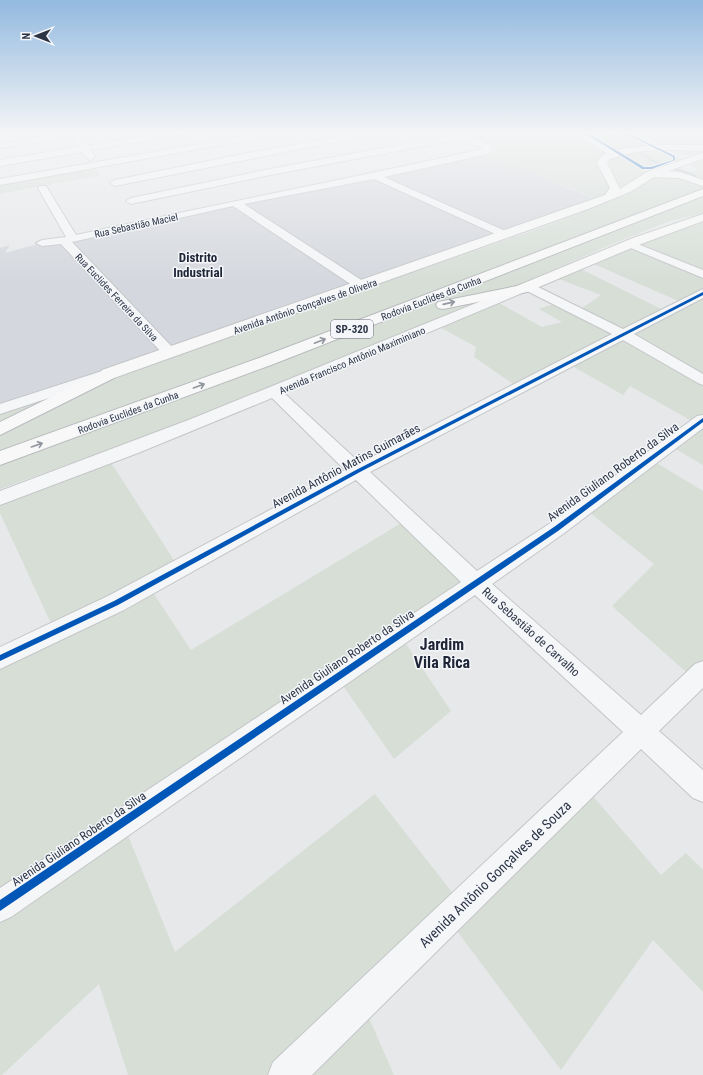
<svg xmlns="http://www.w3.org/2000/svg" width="703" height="1075" viewBox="0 0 703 1075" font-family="'Roboto Condensed',sans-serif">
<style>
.built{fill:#d4d7dd}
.green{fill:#d6ded6}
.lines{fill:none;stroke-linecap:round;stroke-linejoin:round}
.stream{stroke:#b4c4d5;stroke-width:2}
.street-casing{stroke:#c4c6c8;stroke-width:2}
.secondary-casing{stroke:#c4c6c8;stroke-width:2}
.highway-casing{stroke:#b8bbbf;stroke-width:2}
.street{fill:#f5f6f7;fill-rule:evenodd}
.secondary{fill:#f8f8f8;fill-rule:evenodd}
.highway{fill:#f8f8f8;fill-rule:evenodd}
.cycleway-casing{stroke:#f4f6f9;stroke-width:2}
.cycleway{fill:#0057b8;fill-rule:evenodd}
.oneway{stroke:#92969e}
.labels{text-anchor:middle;stroke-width:3;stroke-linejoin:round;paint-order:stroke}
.far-street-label{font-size:10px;fill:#2b3445;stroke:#f4f6f9}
.shield{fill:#f4f6f9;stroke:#676e7b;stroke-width:1}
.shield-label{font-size:11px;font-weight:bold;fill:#2b3445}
.street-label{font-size:12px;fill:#2b3445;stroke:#f4f6f9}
.far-district-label{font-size:13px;font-weight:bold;fill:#1d2536;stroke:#f4f6f9}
.near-street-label{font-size:14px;fill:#2b3445;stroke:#f4f6f9}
.district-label{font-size:16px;font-weight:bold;fill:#1d2536;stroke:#f4f6f9}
</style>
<rect width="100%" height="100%" fill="#e6e8ea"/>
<path class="built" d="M 477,155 L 500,161 L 538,175 L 599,201 L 0,409 L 0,248 L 10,245 L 5,253 L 42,243 Z"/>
<path class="green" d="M 455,132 L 628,132 L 681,159 L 675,163 L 650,171 L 585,137 L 647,173 L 624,188 L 598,200 L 537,174 L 481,156 L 494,153 L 496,150 L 472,137 Z
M 634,132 L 703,132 L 703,151 L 691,155 L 682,155 Z
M 703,159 L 703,213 L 670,221 L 605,247 L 485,300 L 205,415 L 0,489 L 0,414 L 183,353 L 557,222 L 612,200 L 652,177 L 686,175 L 670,169 C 680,166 689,174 699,170 L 693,166 L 691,163 Z
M 88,168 L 94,168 L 101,175 L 0,194 L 0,183 Z
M 703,217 L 703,465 L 669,445 L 697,424 L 630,386 L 623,395 L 567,363 L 519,388 L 474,357 L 476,347 L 436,325 L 494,300 L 542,327 L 562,322 L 539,309 L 560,302 L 578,311 L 601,295 L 551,276 L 575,266 L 667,312 L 683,303 L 587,261 Z
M 108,458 L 179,568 L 148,585 L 191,650 L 408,519 L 476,583 L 400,635 L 451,711 L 394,759 L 337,677 L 123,823 L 175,952 L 375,794 L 462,905 L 585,787 L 661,875 L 686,853 L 703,870 L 703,992 L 653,940 L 561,1070 L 448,919 L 362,1002 L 394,1075 L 128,1075 L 99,984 L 2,1075 L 0,1075 L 0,658 L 55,632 L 0,513 L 0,498 Z
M 650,459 L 703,491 L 703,672 L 695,680 L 612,606 L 654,564 L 584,508 Z"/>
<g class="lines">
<path class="stream" d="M 605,132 L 609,136 L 633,147 L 653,161 L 695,176"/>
<g class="street-casing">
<path id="street" d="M 67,132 L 94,132 L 79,136 L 87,146 L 169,132 L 189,132 L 185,134 L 90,150 L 95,157 L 91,160 L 88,159 L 82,152 L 0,166 L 0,160 L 79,147 L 71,137 L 0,148 L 0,144 Z
M 267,132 L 286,132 L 282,134 L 0,185 L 0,179 Z
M 367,132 L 386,132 L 115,186 L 110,183 L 115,180 L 248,153 Z
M 449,132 L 460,132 L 490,145 L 492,151 L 488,154 L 384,177 L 510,233 L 511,235 L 510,237 L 502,237 L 374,179 L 244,204 L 366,283 L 368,286 L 366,289 L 358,289 L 233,206 L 72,242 L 174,349 L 176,352 L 174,355 L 164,355 L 61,244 L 42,246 L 36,243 L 42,240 L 66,237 L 38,188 L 40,186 L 46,186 L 76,235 C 212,205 348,179 483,149 L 461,139 L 270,175 L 131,204 L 126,201 L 131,198 L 270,169 L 454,135 Z
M 630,241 L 703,270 L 703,278 L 626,246 L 624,244 L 626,242 Z
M 528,282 L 623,329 L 703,289 L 703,298 L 634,334 L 703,374 L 703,385 L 698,383 L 623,340 L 370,472 L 477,571 L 549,524 L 697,416 L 703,415 L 703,428 L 563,534 L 492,584 L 641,715 L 695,664 L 703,661 L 703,688 L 659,731 L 703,770 L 703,802 L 693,798 L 641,749 L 312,1075 L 268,1075 L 273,1062 L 623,732 L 475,595 L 11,917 L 0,922 L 0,888 L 461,582 L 356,480 L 124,610 L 0,669 L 0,647 L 108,596 L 345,470 L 272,398 L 138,453 L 0,505 L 0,491 L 191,419 ZM 527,291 L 612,334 L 360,463 L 284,393 Z
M 102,371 L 107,373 L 110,376 L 107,379 L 0,414 L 0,404 Z"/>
</g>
<g class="secondary-casing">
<path id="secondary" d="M 572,132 L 583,132 L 616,150 L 652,145 L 703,145 L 703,151 C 671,150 639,147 608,160 L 607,163 L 620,189 L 647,172 L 703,153 L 703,159 L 668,171 L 680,172 L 703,180 L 703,186 L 679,178 L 654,177 L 630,192 L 588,209 L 114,378 L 108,379 L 102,378 L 100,374 L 102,370 L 605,195 L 610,188 L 597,163 L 601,156 L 607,153 Z
M 703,214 L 703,221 L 641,244 L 527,292 L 517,292 L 515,289 L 517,286 L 633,238 Z"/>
</g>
<g class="highway-casing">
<path id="highway" d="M 703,189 L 703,196 L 271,365 L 0,465 L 0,451 L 259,358 Z
M 522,285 L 527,286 L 529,289 L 527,292 L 443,309 L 438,308 L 436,305 L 438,302 L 443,301 Z
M 108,369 L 114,370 L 116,374 L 114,378 L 0,435 L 0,422 Z"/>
</g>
<use href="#street" class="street"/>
<use href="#secondary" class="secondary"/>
<use href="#highway" class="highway"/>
<g class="cycleway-casing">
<path id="cycleway" d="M 583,132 L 586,132 L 644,167 L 651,167 L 673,160 L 673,157 L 622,132 L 625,132 L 675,156 L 675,160 L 652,169 L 642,169 Z
M 703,292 L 703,295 L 360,472 L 118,605 L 0,661 L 0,655 L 114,601 L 356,470 Z
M 703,418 L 703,422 L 558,531 L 0,911 L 0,900 L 554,527 Z"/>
</g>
<use href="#cycleway" class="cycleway"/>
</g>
<defs><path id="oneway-shaft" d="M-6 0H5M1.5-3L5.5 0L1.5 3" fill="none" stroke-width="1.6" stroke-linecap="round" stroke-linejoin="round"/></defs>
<g class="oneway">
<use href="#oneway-shaft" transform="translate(449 303) rotate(-13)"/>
<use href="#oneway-shaft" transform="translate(320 341) rotate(-21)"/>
<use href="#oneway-shaft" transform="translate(199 386) rotate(-20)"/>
<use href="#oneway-shaft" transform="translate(37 445) rotate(-19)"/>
</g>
<linearGradient id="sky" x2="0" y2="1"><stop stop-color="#93bae0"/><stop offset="0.47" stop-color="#f4f5f6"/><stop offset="1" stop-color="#f4f5f6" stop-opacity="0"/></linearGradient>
<rect width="703" height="283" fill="url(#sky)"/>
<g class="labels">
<g class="far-street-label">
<text transform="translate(136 225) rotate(-12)" y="4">Rua Sebastião Maciel</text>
<text transform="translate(117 297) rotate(47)" y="4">Rua Euclides Ferreira da Silva</text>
<text transform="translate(431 298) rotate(-21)" y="4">Rodovia Euclides da Cunha</text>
<text transform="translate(305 306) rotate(-19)" y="4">Avenida Antônio Gonçalves de Oliveira</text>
<text transform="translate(352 360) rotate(-23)" y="4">Avenida Francisco Antônio Maximiniano</text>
<text transform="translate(128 412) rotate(-20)" y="4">Rodovia Euclides da Cunha</text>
</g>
<rect class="shield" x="331" y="320" width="42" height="18" rx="3"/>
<g class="shield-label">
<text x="352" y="333">SP-320</text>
</g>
<g class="street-label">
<text transform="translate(346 466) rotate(-28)" y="4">Avenida Antônio Matins Guimarães</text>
<text transform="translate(613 472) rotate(-36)" y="4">Avenida Giuliano Roberto da Silva</text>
<text transform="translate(531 632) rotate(42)" y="4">Rua Sebastião de Carvalho</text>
<text transform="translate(347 657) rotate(-34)" y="4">Avenida Giuliano Roberto da Silva</text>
<text transform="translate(79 839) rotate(-34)" y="4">Avenida Giuliano Roberto da Silva</text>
</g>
<g class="far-district-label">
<text x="198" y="262">Distrito<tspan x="198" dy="15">Industrial</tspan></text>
</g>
<g class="near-street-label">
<text transform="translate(495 874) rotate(-44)" y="5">Avenida Antônio Gonçalves de Souza</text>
</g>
<g class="district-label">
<text x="442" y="650">Jardim<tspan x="442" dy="18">Vila Rica</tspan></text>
</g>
</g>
<g transform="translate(36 36) rotate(270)" stroke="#f4f6f9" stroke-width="3" paint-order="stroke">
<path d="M0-3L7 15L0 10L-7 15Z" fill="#2b3445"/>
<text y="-6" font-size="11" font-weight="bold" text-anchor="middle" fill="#2b3445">N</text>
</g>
</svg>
